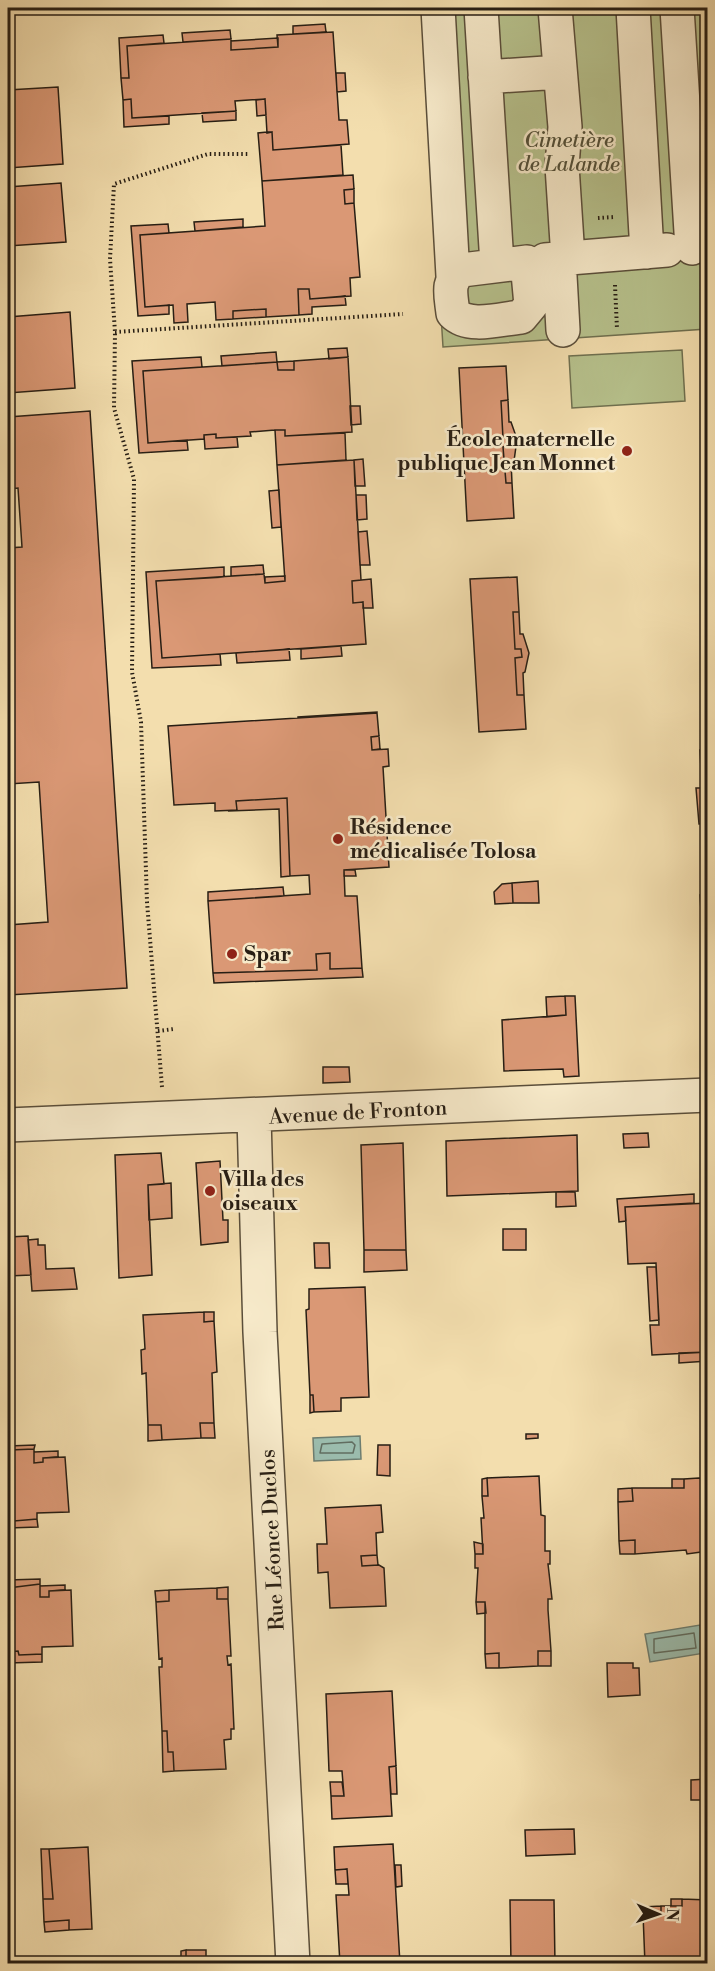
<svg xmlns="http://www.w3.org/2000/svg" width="715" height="1971" viewBox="0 0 715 1971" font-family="'Libre Bodoni',serif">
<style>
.green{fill:#b7c28d;stroke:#6f7050;stroke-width:1.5}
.water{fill:#9bbcad;stroke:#6d7d70;stroke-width:1.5}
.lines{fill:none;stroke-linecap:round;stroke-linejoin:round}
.shore{stroke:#616d60;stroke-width:1.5}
.building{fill:#da9875;stroke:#271e14;stroke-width:1.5}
.minor-casing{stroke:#5a4e3a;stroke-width:36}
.path{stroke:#271e14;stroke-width:4;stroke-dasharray:1.5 3;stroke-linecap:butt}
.minor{stroke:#f7eaca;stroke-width:33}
.poi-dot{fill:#8f2418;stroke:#f7eaca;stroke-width:2}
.labels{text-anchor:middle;stroke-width:5;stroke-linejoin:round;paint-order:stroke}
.park-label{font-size:21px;font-style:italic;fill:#524f38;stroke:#f7eaca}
.poi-label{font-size:21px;font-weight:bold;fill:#271e14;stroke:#f7eaca;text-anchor:start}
.street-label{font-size:21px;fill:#271e14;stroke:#f7eaca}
</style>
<rect width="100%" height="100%" fill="#f3deae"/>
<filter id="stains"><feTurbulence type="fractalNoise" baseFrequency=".00333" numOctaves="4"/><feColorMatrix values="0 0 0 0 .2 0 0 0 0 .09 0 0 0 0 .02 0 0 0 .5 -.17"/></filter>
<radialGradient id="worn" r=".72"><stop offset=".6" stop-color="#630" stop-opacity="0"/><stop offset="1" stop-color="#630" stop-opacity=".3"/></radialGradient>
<path class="green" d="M 422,8 L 707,8 L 707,329 L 443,347 Z
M 682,350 L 685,401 L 572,408 L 569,356 Z"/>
<path class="water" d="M 360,1436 L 361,1459 L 314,1461 L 313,1438 Z
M 700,1625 L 705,1653 L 650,1662 L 645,1634 Z"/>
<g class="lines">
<path class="shore" d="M 352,1442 L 355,1445 L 353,1453 L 320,1453 L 322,1444 Z
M 694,1633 L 696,1648 L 654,1653 L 654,1639 Z"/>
</g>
<path class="building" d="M 325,24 L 326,32 L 293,34 L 293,26 Z
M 230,30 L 231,39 L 183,42 L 182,33 Z
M 333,32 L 339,120 L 347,120 L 349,144 L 273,150 L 272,132 L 267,133 L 265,99 L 235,101 L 236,111 L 132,118 L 131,99 L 123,100 L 121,78 L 129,78 L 127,46 L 231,39 L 231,50 L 278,47 L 277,35 Z
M 163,35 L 164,43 L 127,46 L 129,78 L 121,78 L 119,38 Z
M 278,38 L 278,47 L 231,50 L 231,41 Z
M 336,73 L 345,73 L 346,91 L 337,92 Z
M 58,87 L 63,164 L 8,168 L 8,90 Z
M 131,99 L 132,118 L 169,116 L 169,124 L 124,127 L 123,100 Z
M 265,99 L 266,115 L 257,116 L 256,100 Z
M 236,111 L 236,120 L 203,122 L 202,113 Z
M 267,132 L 272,132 L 273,150 L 341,145 L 343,175 L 262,181 L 258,133 Z
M 353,175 L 354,189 L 344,190 L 345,204 L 354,203 L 360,277 L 350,278 L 351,296 L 310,299 L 309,289 L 298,289 L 299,315 L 266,317 L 266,309 L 233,311 L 233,319 L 216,320 L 215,302 L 187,304 L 188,322 L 174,323 L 173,305 L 145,307 L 140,235 L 265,226 L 262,181 Z
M 61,183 L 66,242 L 8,246 L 8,187 Z
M 354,189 L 354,203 L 345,204 L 344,190 Z
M 243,219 L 243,227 L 195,231 L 194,222 Z
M 168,224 L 169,233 L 140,235 L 145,307 L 169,305 L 169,314 L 138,316 L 131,226 Z
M 298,289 L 309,289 L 310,299 L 345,296 L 346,305 L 312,307 L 312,314 L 299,315 Z
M 266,309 L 266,317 L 233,319 L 233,311 Z
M 70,312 L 75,388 L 8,393 L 8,317 Z
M 347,348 L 348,357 L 329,359 L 328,349 Z
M 276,352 L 277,362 L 222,366 L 221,356 Z
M 201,357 L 202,367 L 143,371 L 148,443 L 187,440 L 188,450 L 139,453 L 132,361 Z
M 348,357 L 352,432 L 285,436 L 285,430 L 275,430 L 250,432 L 251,436 L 216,438 L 216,434 L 204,435 L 204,439 L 148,443 L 143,371 L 277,362 L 278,370 L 294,370 L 294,361 Z
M 294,361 L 294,370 L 278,370 L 277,362 Z
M 506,366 L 508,400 L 501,401 L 503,438 L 509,437 L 510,446 L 503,447 L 506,483 L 512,483 L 514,518 L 467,521 L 459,368 Z
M 508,400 L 509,422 L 511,422 L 517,439 L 514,461 L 511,461 L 512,483 L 506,483 L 503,447 L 510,446 L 509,437 L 503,438 L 501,401 Z
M 350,406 L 360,406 L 361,424 L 351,425 Z
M 90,411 L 127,988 L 8,995 L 8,925 L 48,922 L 39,782 L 8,784 L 8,548 L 22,547 L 18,488 L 8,489 L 8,417 Z
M 275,430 L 285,430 L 285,436 L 345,433 L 346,460 L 277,465 Z
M 216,434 L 216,438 L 237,437 L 238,447 L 205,449 L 204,435 Z
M 363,459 L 365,486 L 355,486 L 354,460 Z
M 354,460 L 361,580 L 352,581 L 353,603 L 363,602 L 366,644 L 162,658 L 156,581 L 264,574 L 265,583 L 285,581 L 277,465 Z
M 279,490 L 281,527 L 272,528 L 269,491 Z
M 356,495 L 366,495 L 367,519 L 357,520 Z
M 367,531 L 370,565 L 360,565 L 358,532 Z
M 263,565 L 264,574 L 231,576 L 231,567 Z
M 224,567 L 224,577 L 156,581 L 162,658 L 220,654 L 221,665 L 152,668 L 146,572 Z
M 285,576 L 285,581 L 265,583 L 265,577 Z
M 517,577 L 519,612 L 513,612 L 515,649 L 521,649 L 522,657 L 515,658 L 517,695 L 524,695 L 526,729 L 479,732 L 470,579 Z
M 371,579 L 373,608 L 363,608 L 363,602 L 353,603 L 352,581 Z
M 513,612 L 519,612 L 520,634 L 523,634 L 529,653 L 525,672 L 523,673 L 524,695 L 517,695 L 515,658 L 522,657 L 521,649 L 515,649 Z
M 341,646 L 342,656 L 301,659 L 301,649 Z
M 289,649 L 290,660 L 237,663 L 236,653 Z
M 377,712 L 377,713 L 298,718 L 298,717 Z
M 377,713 L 379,736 L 371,737 L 372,750 L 388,749 L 389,766 L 383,767 L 389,867 L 344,870 L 345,896 L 357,896 L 362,968 L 330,969 L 330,953 L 316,954 L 317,970 L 213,973 L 208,901 L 310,894 L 309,875 L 290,876 L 287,798 L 236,801 L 237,810 L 215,811 L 215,803 L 174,805 L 168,726 Z
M 702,719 L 708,719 L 708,788 L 705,768 L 701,769 L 700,750 L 704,750 Z
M 379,736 L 380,749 L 372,750 L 371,737 Z
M 696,788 L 708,788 L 708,823 L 699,824 Z
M 287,798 L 290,876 L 281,877 L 279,809 L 228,811 L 237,810 L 236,801 Z
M 344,870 L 355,870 L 356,876 L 344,876 Z
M 538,881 L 539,903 L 513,903 L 512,883 Z
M 512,883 L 513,903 L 495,904 L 494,892 L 502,884 Z
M 283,887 L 284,896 L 208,901 L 208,892 Z
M 708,894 L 708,1024 L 700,895 Z
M 330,953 L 330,969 L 362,968 L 363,977 L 214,983 L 213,973 L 317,970 L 316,954 Z
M 565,996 L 575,996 L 579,1076 L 564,1077 L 563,1069 L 504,1071 L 502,1020 L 566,1015 Z
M 565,996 L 566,1015 L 547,1017 L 546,997 Z
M 323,1067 L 349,1067 L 350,1082 L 323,1083 Z
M 648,1133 L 649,1147 L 624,1148 L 623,1134 Z
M 577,1135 L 578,1191 L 447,1196 L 446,1141 Z
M 403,1143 L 406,1250 L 364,1250 L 361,1145 Z
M 161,1153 L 164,1184 L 148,1185 L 152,1275 L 119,1278 L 115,1155 Z
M 220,1161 L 223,1220 L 228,1220 L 228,1242 L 201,1245 L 196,1163 Z
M 171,1183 L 172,1218 L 149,1220 L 148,1185 Z
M 556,1192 L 575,1192 L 576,1206 L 556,1207 Z
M 694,1194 L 694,1203 L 625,1207 L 626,1221 L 619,1222 L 617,1199 Z
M 708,1203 L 708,1352 L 652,1355 L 650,1325 L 659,1325 L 656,1263 L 628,1264 L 625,1207 Z
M 503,1229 L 526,1229 L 526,1250 L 503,1250 Z
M 28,1236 L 31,1275 L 8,1276 L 8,1237 Z
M 38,1239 L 38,1245 L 45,1245 L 46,1269 L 74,1268 L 77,1289 L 32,1291 L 28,1240 Z
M 314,1243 L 329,1243 L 330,1268 L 315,1268 Z
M 364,1250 L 406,1250 L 407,1270 L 364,1272 Z
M 647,1267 L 656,1267 L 659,1320 L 650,1321 Z
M 365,1287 L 369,1397 L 341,1398 L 341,1411 L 314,1412 L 313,1395 L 310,1395 L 306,1310 L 309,1309 L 309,1289 Z
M 204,1312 L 214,1312 L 214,1321 L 204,1322 Z
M 204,1312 L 204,1322 L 214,1321 L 217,1372 L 212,1373 L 214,1423 L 200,1423 L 201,1438 L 162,1440 L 161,1425 L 148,1425 L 146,1373 L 142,1374 L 141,1350 L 145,1349 L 143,1315 Z
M 708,1352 L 708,1361 L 679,1363 L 679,1353 Z
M 310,1395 L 313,1395 L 314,1412 L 310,1413 Z
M 200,1423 L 214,1423 L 215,1438 L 201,1438 Z
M 148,1425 L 161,1425 L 162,1440 L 148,1441 Z
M 526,1434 L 538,1434 L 538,1438 L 526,1439 Z
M 35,1445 L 34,1449 L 10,1450 L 8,1454 L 8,1446 Z
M 378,1445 L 390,1445 L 390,1476 L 377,1475 Z
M 34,1449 L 34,1463 L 43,1462 L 43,1458 L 65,1457 L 69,1512 L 37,1513 L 37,1519 L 14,1521 L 14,1518 L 8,1518 L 8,1454 L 10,1450 Z
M 58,1451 L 58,1457 L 43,1458 L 43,1462 L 34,1463 L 34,1452 Z
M 539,1476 L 541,1515 L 545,1516 L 545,1551 L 550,1551 L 550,1564 L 548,1564 L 552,1599 L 548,1599 L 548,1610 L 551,1651 L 538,1651 L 538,1666 L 499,1668 L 499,1653 L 485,1654 L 485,1602 L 476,1602 L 478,1568 L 475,1568 L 475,1554 L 483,1554 L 481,1518 L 484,1518 L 482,1496 L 488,1496 L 487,1478 Z
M 487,1478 L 488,1496 L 482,1496 L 482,1479 Z
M 699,1478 L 708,1479 L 708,1551 L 687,1554 L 686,1550 L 635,1554 L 635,1540 L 619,1541 L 618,1502 L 633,1501 L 632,1488 L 684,1488 L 684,1479 Z
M 672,1479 L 684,1479 L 684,1488 L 672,1488 Z
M 632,1488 L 633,1501 L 618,1502 L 618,1489 Z
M 381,1505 L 383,1532 L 376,1533 L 377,1555 L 361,1556 L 362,1566 L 379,1565 L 384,1568 L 386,1606 L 330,1608 L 328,1572 L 318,1573 L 317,1544 L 327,1544 L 325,1508 Z
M 8,1518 L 14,1518 L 14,1521 L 37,1519 L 38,1527 L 8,1528 Z
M 635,1540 L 635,1554 L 620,1554 L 619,1541 Z
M 474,1542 L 483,1544 L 483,1554 L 475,1554 Z
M 377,1555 L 378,1565 L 362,1566 L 361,1556 Z
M 40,1579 L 40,1584 L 8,1588 L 8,1580 Z
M 40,1584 L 40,1597 L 49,1597 L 49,1591 L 71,1590 L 73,1646 L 42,1647 L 42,1654 L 19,1655 L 18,1651 L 8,1652 L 8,1588 Z
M 65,1585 L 65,1590 L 49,1591 L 49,1597 L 40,1597 L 40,1586 Z
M 228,1587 L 228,1599 L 217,1599 L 217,1588 Z
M 217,1588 L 217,1599 L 228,1599 L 231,1656 L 227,1656 L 228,1665 L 231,1664 L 234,1729 L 231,1729 L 231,1739 L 224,1740 L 226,1769 L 174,1771 L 173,1752 L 168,1752 L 167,1731 L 162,1731 L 159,1667 L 162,1667 L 162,1658 L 159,1659 L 156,1602 L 169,1601 L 169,1590 Z
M 169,1590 L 169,1601 L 156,1602 L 155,1591 Z
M 476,1602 L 485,1602 L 486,1613 L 477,1614 Z
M 18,1651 L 19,1655 L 42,1654 L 42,1662 L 8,1663 L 8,1652 Z
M 538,1651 L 551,1651 L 551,1666 L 538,1666 Z
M 499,1653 L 499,1668 L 486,1668 L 485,1654 Z
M 607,1663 L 633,1663 L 633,1668 L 639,1668 L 640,1695 L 608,1697 Z
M 392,1691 L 396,1766 L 389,1767 L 392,1816 L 332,1819 L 331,1796 L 344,1796 L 342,1771 L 329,1771 L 326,1694 Z
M 162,1731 L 167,1731 L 168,1752 L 173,1752 L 174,1771 L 163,1772 Z
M 396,1766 L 397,1794 L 391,1794 L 389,1767 Z
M 708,1779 L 708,1800 L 691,1800 L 691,1780 Z
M 330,1782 L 342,1782 L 344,1796 L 331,1796 Z
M 574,1829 L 575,1854 L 526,1856 L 525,1830 Z
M 393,1844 L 400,1964 L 340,1964 L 336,1895 L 349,1895 L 347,1869 L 335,1870 L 334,1847 Z
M 88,1847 L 92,1929 L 69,1930 L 69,1920 L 44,1922 L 43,1899 L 53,1899 L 49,1849 Z
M 41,1849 L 49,1849 L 53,1899 L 43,1899 Z
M 395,1865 L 401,1865 L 402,1886 L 396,1887 Z
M 347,1869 L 348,1884 L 336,1884 L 335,1870 Z
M 671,1899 L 682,1899 L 682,1906 L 671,1906 Z
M 682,1899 L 708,1900 L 708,1964 L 645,1964 L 643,1914 L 661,1914 L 661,1906 L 682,1906 Z
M 510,1900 L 554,1900 L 555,1964 L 511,1964 Z
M 661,1906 L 661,1914 L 643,1914 L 643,1907 Z
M 69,1920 L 69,1930 L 45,1932 L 44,1922 Z
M 186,1950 L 206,1950 L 206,1964 L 186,1964 Z
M 186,1950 L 186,1964 L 181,1964 L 181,1951 Z"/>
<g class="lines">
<g class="minor-casing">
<path id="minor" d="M 438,8 L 453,276
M 481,8 L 497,264
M 555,8 L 565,127 L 562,166 L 568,258
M 633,8 L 647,252
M 677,8 L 692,248
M 485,77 L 560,72
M 559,258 L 563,330
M 545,260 L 667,250
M 527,262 L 531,305 L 521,317 C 500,319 469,329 453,313 C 451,295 446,281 462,270 Z
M 254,1117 L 260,1332 L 293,1964
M 8,1125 L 708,1095"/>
</g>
<path class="path" d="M 595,164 L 612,162
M 598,218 L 614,217
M 615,285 L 617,329
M 115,332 L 403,314
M 158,1031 L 174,1029
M 162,1087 L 147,902 L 141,722 L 132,672 L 134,479 L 114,408 L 115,332 L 110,259 L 114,184 L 208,154 L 248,154"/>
<use href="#minor" class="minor"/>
</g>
<g class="poi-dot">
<circle cx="627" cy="451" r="6"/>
<circle cx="338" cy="839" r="6"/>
<circle cx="232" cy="954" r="6"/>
<circle cx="210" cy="1191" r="6"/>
</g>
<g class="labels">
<g class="park-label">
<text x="569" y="147">Cimetière<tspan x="569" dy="24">de Lalande</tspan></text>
</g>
<g class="poi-label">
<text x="615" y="446" text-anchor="end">École maternelle<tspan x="615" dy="24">publique Jean Monnet</tspan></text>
<text x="350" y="834">Résidence<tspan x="350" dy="24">médicalisée Tolosa</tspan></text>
<text x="244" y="961">Spar</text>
<text x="222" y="1186">Villa des<tspan x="222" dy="24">oiseaux</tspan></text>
</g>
<g class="street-label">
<text transform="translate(358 1112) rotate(-3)" y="7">Avenue de Fronton</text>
<text transform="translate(272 1540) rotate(-93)" y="7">Rue Léonce Duclos</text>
</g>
</g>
<rect width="715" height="1971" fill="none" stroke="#f3deae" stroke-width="30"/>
<rect x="9" y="9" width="697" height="1953" fill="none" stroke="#271e14" stroke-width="3"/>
<rect x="15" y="15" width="685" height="1941" fill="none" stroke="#271e14" stroke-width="1.5"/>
<g transform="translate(658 1914) rotate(92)" stroke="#f7eaca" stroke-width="4.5" paint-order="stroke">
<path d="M0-4.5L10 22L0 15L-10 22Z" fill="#271e14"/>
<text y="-9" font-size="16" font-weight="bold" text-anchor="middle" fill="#271e14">N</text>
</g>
<rect width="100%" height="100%" filter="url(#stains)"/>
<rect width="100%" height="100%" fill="url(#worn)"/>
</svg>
